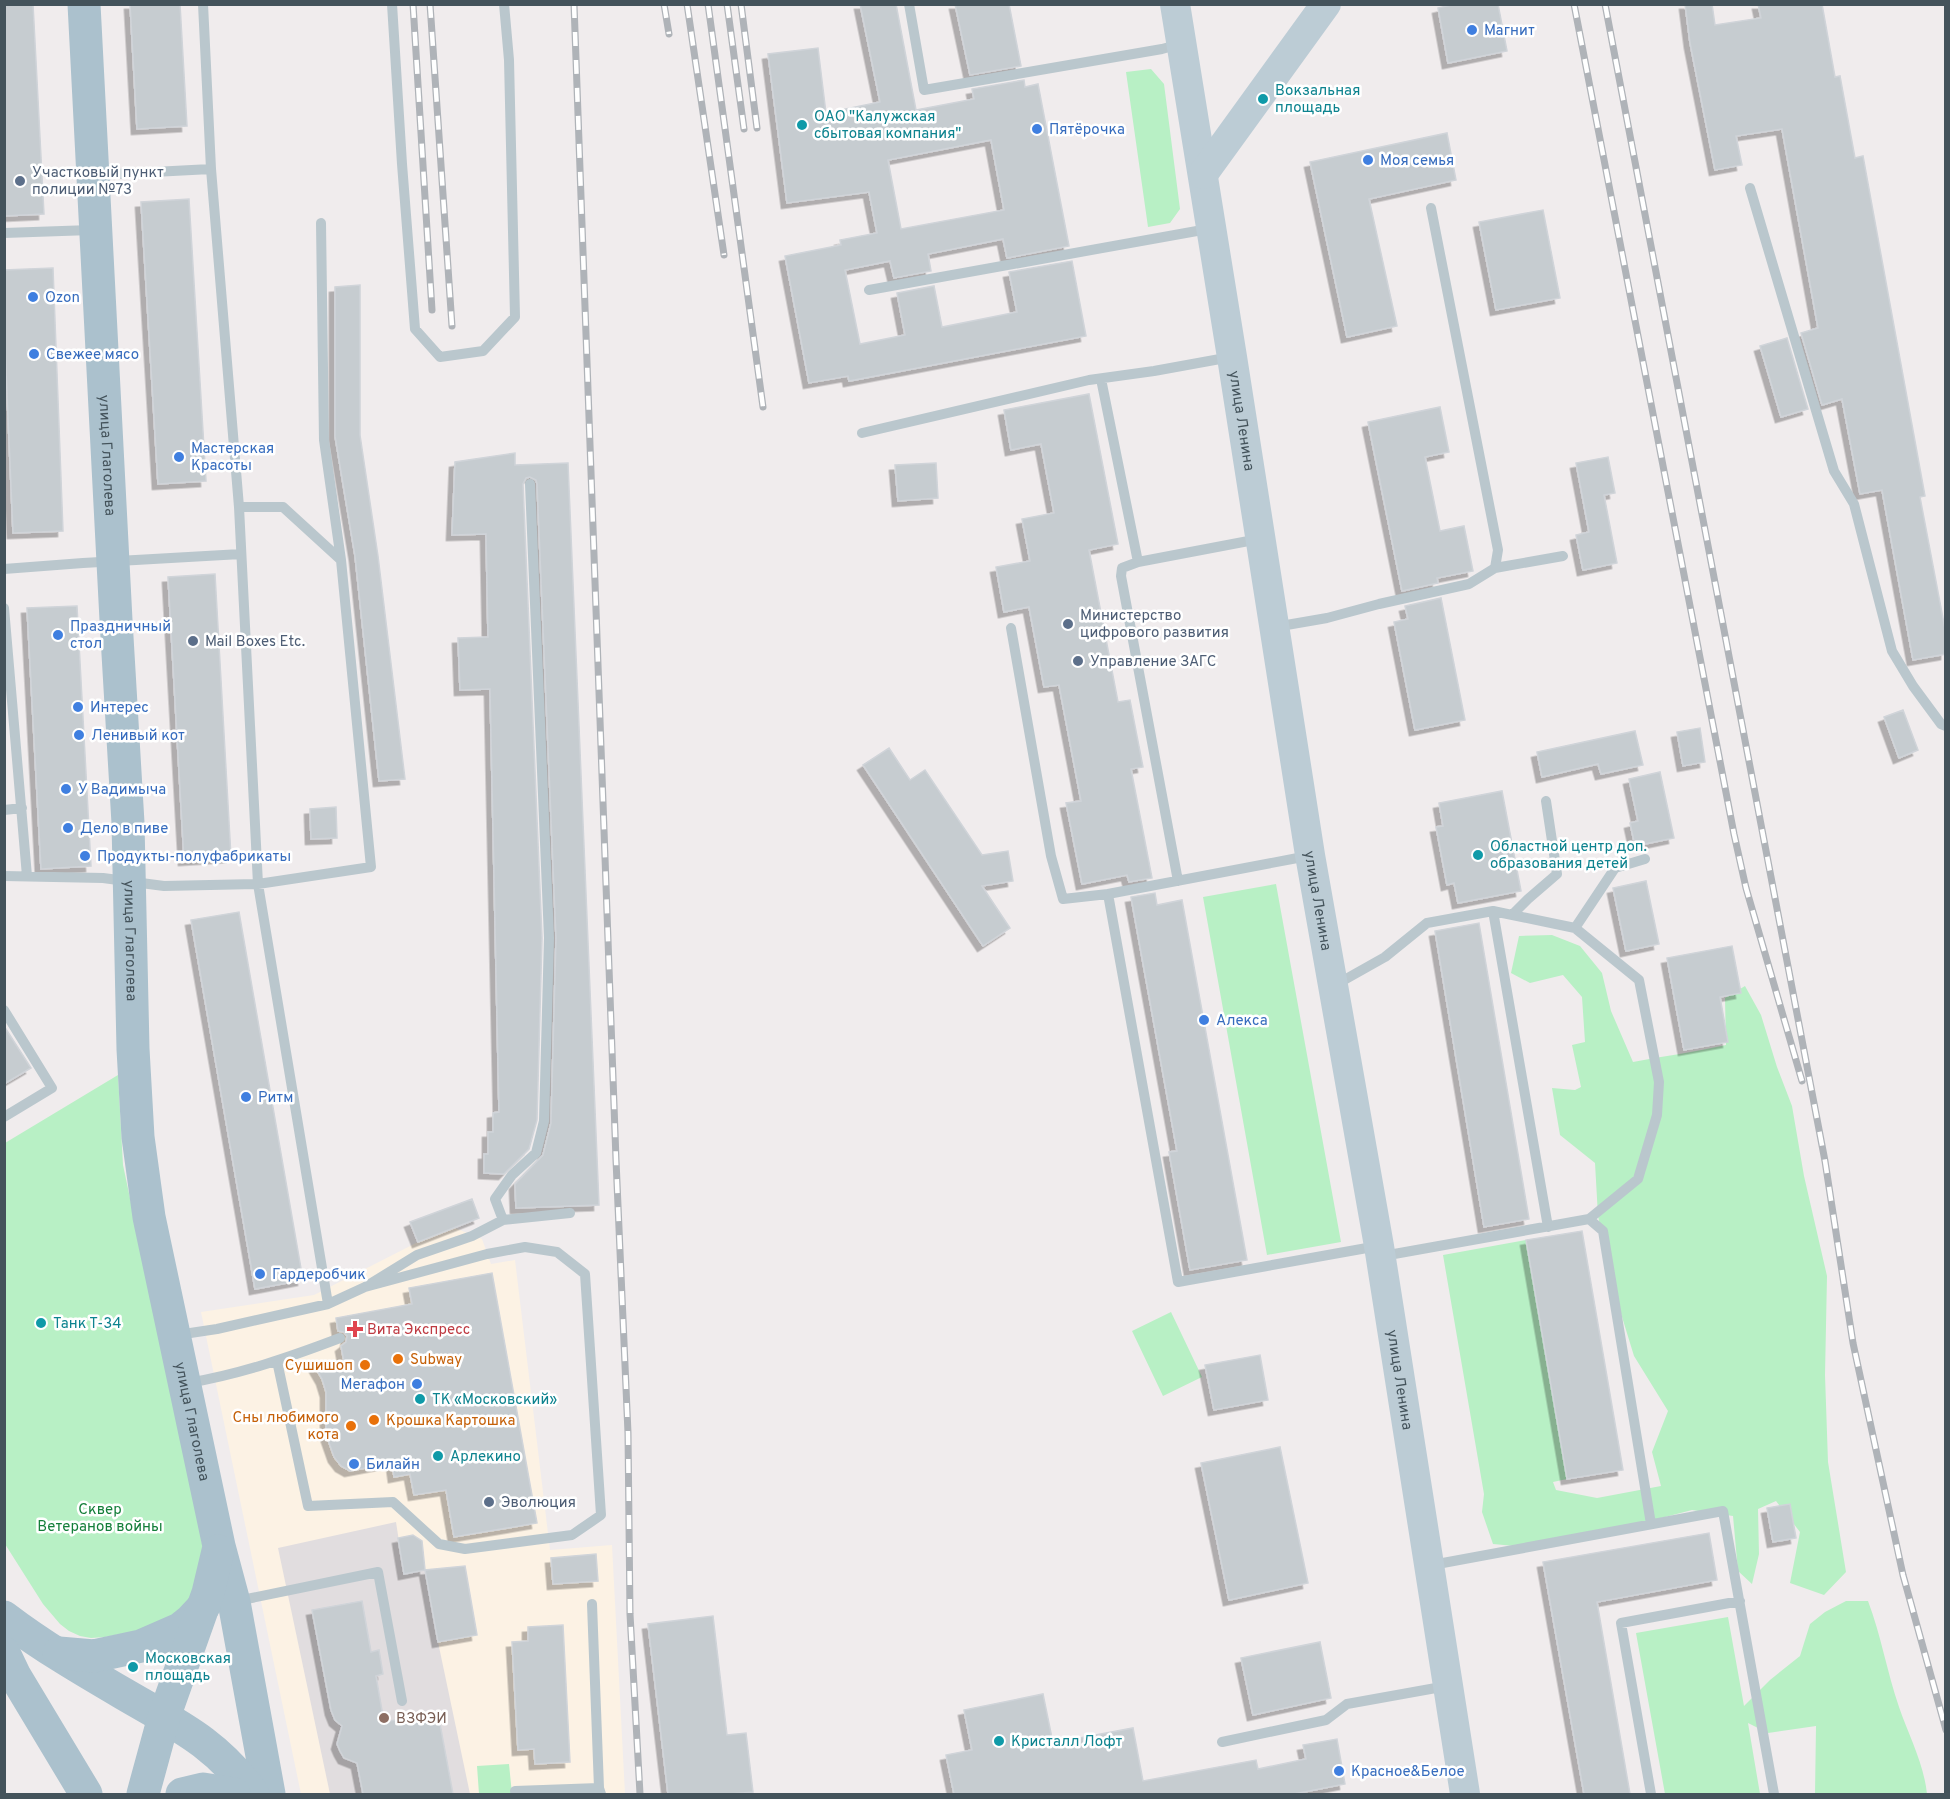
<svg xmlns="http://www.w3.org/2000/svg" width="1950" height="1799" viewBox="0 0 1950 1799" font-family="Overpass,sans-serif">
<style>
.commercial{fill:#fcf2e4}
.education{fill:#e1dddf}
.green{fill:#b8f0c5}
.building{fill:#c6ccd0;stroke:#d0d4d9;stroke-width:1.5;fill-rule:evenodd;filter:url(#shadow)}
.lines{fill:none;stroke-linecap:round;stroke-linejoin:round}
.lane{stroke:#bac7cd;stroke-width:10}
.secondary{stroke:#bcccd5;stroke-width:30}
.primary{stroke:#abc1cd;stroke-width:33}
.rail-casing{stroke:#afb3b8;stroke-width:7}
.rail{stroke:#fff;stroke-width:4.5;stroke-dasharray:14;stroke-linecap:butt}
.shop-dot{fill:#3f7fe0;stroke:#fff;stroke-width:2}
.culture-dot{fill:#0f9aa8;stroke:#fff;stroke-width:2}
.service-dot{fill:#5c6f8a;stroke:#fff;stroke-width:2}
.health-dot{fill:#e0444e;stroke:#fff;stroke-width:2}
.food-dot{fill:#e8710a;stroke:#fff;stroke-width:2}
.education-dot{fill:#8d6e63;stroke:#fff;stroke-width:2}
.labels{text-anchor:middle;stroke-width:5;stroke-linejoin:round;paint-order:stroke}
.shop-label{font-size:15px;fill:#366cbe;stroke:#fff;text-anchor:start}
.culture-label{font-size:15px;fill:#0d838f;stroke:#fff;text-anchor:start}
.service-label{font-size:15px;fill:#4e5e75;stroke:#fff;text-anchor:start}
.street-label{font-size:15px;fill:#44535b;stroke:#fff}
.health-label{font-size:15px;fill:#be3a42;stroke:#fff;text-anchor:start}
.food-label{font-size:15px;fill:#c56008;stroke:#fff;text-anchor:start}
.park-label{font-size:15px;fill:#137e39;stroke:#fff}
.education-label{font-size:15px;fill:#785e54;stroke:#fff;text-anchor:start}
</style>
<defs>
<filter id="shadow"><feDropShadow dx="-5.5" dy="5.5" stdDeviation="0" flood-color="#0004"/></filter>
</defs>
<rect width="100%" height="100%" fill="#f0eced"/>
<path class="commercial" d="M 455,1228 L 482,1239 L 491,1264 L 515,1260 L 550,1550 L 612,1545 L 625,1794 L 301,1794 L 201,1312 L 314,1295 L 418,1242 Z"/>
<path class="education" d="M 396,1522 L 404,1574 L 425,1570 L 438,1642 L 470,1794 L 330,1794 L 278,1548 Z"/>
<path class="green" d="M 1151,69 L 1164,84 L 1180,209 L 1170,223 L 1148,227 L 1126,72 Z
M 1276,884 L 1341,1242 L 1267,1255 L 1203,897 Z
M 1552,935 L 1580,946 L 1602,973 L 1611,1011 L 1633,1062 C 1664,1056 1695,1052 1726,1045 L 1725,998 L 1745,986 L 1761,1015 L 1777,1067 L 1792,1106 L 1804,1176 L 1827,1276 L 1825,1375 L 1828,1462 L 1846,1572 L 1824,1595 L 1790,1583 L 1800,1532 L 1776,1501 L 1758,1509 L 1759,1554 L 1752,1584 L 1738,1571 L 1733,1516 L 1692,1510 L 1619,1529 L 1525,1547 L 1493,1544 L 1482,1512 L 1484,1494 L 1443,1255 L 1526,1240 L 1567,1479 L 1553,1482 L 1556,1490 L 1597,1498 L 1661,1486 L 1652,1452 L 1668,1411 L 1634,1356 L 1611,1281 L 1598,1216 L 1595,1163 L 1560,1135 L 1552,1088 L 1575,1090 L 1581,1087 L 1572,1045 L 1585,1042 L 1582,997 L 1563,975 L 1530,983 L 1511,973 L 1519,936 Z
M 118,1075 L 123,1165 L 200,1529 L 203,1551 L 203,1582 L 176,1623 L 105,1637 L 91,1638 L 80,1636 L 69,1631 L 60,1624 L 43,1604 L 5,1544 L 5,1143 Z
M 1171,1312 L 1202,1377 L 1163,1396 L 1132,1331 Z
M 1846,1601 L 1868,1601 C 1881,1635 1887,1672 1899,1707 C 1909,1736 1924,1764 1927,1794 L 1815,1794 L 1816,1726 L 1768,1733 L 1748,1723 L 1760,1794 L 1665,1794 L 1636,1633 L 1728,1617 L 1744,1706 L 1770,1680 L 1800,1656 L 1810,1624 L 1825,1612 Z
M 509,1764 L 512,1794 L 479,1794 L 477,1766 Z"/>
<path class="building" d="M 4,4 L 33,4 L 44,214 L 4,216 Z
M 130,4 L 180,4 L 187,126 L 137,129 Z
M 860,4 L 896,4 L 916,110 L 974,99 L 972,89 L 1024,80 L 1025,87 L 1038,84 L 1069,246 L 1007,258 L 1003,239 L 928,254 L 931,271 L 894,278 L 890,261 L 845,270 L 860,344 L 905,335 L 897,293 L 934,286 L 942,327 L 1017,312 L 1009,272 L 1072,261 L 1086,336 L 849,381 L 848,376 L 809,383 L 785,256 L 841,245 L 840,240 L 877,233 L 869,192 L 787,203 L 768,54 L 818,48 L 826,113 L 880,102 ZM 991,140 L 1004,210 L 901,229 L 888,160 Z
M 955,4 L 1009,4 L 1021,66 L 970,75 Z
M 1455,4 L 1498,4 L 1507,51 L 1448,63 L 1438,8 Z
M 1685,4 L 1712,4 L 1715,25 L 1761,18 L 1758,4 L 1822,4 L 1835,77 L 1840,76 L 1855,158 L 1863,156 L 1925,496 L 1920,497 L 1946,634 L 1946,654 L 1913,660 L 1882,490 L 1860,494 L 1842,399 L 1822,405 L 1801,333 L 1818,328 L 1782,129 L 1736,136 L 1742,165 L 1715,170 L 1690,43 Z
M 1447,133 L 1456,180 L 1369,199 L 1397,326 L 1347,337 L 1310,162 Z
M 189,199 L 206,481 L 158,484 L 141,202 Z
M 1543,210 L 1560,298 L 1496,310 L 1479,222 Z
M 53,268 L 63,531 L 13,533 L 4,324 L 4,270 Z
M 360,285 L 360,435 L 378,556 L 405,779 L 379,781 L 355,556 L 335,436 L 335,287 Z
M 1787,338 L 1808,409 L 1781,417 L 1760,346 Z
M 1089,394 L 1118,544 L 1089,550 L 1118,702 L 1130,700 L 1143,767 L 1131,769 L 1152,878 L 1129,882 L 1127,875 L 1082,884 L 1066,803 L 1081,801 L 1059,685 L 1044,687 L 1029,607 L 1004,612 L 996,567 L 1030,561 L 1022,519 L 1054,513 L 1041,444 L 1011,450 L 1004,410 Z
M 1440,407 L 1449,452 L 1425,457 L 1440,531 L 1464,526 L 1473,571 L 1437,578 L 1438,583 L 1402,591 L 1368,422 Z
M 515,453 L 515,465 L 568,463 L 599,1205 L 516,1208 L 515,1184 L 543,1155 L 551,1123 L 556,938 L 537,484 L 536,480 L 530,477 L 526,478 L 523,484 L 542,938 L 537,1120 L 529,1149 L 504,1174 L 484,1173 L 484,1154 L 488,1154 L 488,1132 L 493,1132 L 493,1113 L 499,1112 L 490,689 L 460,690 L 458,638 L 488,637 L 486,534 L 452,535 L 455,462 Z
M 1608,457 L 1615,493 L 1604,495 L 1617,563 L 1583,570 L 1576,535 L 1589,532 L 1576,463 Z
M 936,463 L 938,498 L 898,501 L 895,465 Z
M 215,574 L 231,857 L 184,860 L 168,577 Z
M 1441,598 L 1465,720 L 1415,730 L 1394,622 L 1408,619 L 1405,606 Z
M 77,606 L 91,866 L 41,869 L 27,608 Z
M 1903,710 L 1918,750 L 1899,758 L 1884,717 Z
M 1700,728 L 1705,762 L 1683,766 L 1677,732 Z
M 1635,731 L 1643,765 L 1601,774 L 1598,764 L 1542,777 L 1537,752 Z
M 889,748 L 910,780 L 925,770 L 982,855 L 1008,851 L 1013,881 L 982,886 L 1010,928 L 983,946 L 863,765 Z
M 1660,772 L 1674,838 L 1635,846 L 1630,823 L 1638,821 L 1629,779 Z
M 1502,791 L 1521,891 L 1458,903 L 1454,883 L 1447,885 L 1436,827 L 1443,826 L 1439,803 Z
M 336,807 L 337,838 L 311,839 L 310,809 Z
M 1646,881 L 1659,944 L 1626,951 L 1613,888 Z
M 1155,893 L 1157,905 L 1182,900 L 1247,1260 L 1190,1270 L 1169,1152 L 1177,1151 L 1131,897 Z
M 239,912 L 303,1280 L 255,1289 L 191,920 Z
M 1479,923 L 1529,1219 L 1484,1227 L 1435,931 Z
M 1732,946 L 1741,993 L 1720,997 L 1728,1042 L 1684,1050 L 1667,958 Z
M 4,1026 L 31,1068 L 4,1084 Z
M 472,1199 L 479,1218 L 418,1242 L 410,1222 Z
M 1582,1231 L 1623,1470 L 1567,1479 L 1526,1240 Z
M 492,1273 L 537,1523 L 454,1537 L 446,1490 L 414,1495 L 410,1474 L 394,1477 L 392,1463 L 350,1471 L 341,1466 L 334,1457 L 326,1434 L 326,1392 L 322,1379 L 315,1367 L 344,1362 L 341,1346 L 346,1342 L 347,1336 L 344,1332 L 338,1331 L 336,1318 L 412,1304 L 409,1288 Z
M 1260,1355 L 1268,1400 L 1214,1410 L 1205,1365 Z
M 1280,1447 L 1308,1583 L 1229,1600 L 1201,1463 Z
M 1790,1504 L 1796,1538 L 1773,1542 L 1767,1508 Z
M 1709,1533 L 1717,1580 L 1597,1602 L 1630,1794 L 1584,1794 L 1543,1562 Z
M 413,1535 L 422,1541 L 425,1570 L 404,1574 L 398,1538 Z
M 596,1554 L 598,1581 L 553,1584 L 551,1558 Z
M 465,1566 L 477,1635 L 438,1642 L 425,1570 Z
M 362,1601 L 371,1652 L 379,1650 L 383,1674 L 376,1676 L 384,1722 L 438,1713 L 453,1794 L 363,1794 L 357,1763 L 344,1758 L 340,1751 L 337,1744 L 342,1726 L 335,1720 L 331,1710 L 312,1610 Z
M 713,1616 L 727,1735 L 746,1733 L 753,1792 L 731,1794 L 668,1794 L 648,1624 Z
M 563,1625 L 570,1762 L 535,1764 L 534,1749 L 518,1750 L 512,1642 L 528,1641 L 528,1627 Z
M 1320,1642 L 1331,1698 L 1253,1715 L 1241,1658 Z
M 1043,1694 L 1053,1743 L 1133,1728 L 1143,1781 L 1256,1760 L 1258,1769 L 1306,1759 L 1303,1745 L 1337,1739 L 1345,1784 L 1294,1794 L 954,1794 L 946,1755 L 972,1750 L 964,1710 Z"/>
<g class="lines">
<path class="lane" d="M 203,4 L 211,169 L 239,507 L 258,884 L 328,1304
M 392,4 L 402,164 L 415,329 L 440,357 L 483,351 L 515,317 L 509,60 L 504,4
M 909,4 L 924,90 L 1162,49 L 1180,44
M 96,175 L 211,169
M 1750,188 L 1834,471 L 1854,504 L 1892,651 L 1913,686 L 1941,724 L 1946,726
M 321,223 L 324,440 L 341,560
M 4,233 L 91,230
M 869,290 L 1208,229
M 1101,379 L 1138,562
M 862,433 L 1089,380 L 1154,371 L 1231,357
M 1495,568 L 1563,556
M 4,569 L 83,563 L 241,554
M 4,608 L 27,876
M 1275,627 L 1327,618 L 1379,604 L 1469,584 L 1495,568 L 1498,550 L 1431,208
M 1011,628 L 1051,856 L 1063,899 L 1108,894
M 4,810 L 22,808
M 1308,856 L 1108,894 L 1178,1282 L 1378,1246
M 4,876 L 103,878 L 164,886 L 258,884 L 371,867 L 341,560 L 283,507 L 239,507
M 1178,881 L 1121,576 L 1122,568 L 1138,562 L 1259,539
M 1512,915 L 1528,899 L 1557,874 L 1546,801
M 1575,928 L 1615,868 L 1645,859
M 1337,984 L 1385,957 L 1427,923 L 1493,911
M 4,1010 L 52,1088 L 4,1117
M 1589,1219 L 1603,1231 L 1651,1524
M 503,1220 L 495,1199 L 512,1175 L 536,1153 L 544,1121 L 549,938 L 530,484
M 1383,1256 L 1589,1219 L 1638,1179 L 1657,1115 L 1659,1082 L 1639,980 L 1575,928 L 1493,911 L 1548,1227
M 177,1335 L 217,1329 L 328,1304 L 365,1287 L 417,1255 L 472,1236 L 503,1220 L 570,1213
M 277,1361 L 308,1506 L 393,1502 L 439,1544 L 465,1549 L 572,1535 L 601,1515 L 585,1274 L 557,1252 L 525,1247 L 487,1254 L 365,1287
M 188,1383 C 241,1374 290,1357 340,1338
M 1432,1565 L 1723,1511 L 1774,1794
M 237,1601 L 378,1572 L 402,1701
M 592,1604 L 599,1788 L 601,1794
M 1222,1742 L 1326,1720 L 1347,1704 L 1447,1686
M 515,1791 L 599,1788
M 1651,1794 L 1621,1623 L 1740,1601"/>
<g class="secondary">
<path id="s1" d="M 1175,4 L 1232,357 L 1310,855 L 1379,1246 L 1465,1794"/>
<path d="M 1203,174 L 1326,4"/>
</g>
<g class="primary">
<path id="s2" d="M 84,4 L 116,620 L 128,823 L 133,1049 L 138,1137 L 149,1217 L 219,1546 L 234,1602 L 269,1794"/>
<path d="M 4,1617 C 42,1646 83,1670 124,1694 C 177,1725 216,1742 253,1794"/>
<path d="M 4,1653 L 15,1676 L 86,1794"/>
<path d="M 59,1653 L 94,1656 L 141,1646 L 180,1629 L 190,1621 L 204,1606"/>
<path d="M 143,1794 L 164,1717 L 208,1593 L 218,1551"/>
<path d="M 182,1794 L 203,1789 L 234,1794"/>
</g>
<g class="rail-casing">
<path id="rail" d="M 413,4 L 432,310
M 430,4 L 452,326
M 574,4 L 616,1160 L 628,1433 L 630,1614 L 640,1794
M 664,4 L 669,34
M 687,4 L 724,255
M 708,4 L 763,407
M 727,4 L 744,129
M 741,4 L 757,128
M 1574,4 L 1734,834 L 1746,888 L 1802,1081
M 1605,4 L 1825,1161 L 1853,1343 L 1903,1575 L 1946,1730"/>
</g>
<use href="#rail" class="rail"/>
</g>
<g class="shop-dot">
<circle cx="1472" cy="30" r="6"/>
<circle cx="1037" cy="129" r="6"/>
<circle cx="1368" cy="160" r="6"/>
<circle cx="33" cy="297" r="6"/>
<circle cx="34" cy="354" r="6"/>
<circle cx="179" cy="457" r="6"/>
<circle cx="58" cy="635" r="6"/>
<circle cx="78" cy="707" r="6"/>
<circle cx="79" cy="735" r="6"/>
<circle cx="66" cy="789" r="6"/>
<circle cx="68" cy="828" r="6"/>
<circle cx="85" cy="856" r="6"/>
<circle cx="1204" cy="1020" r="6"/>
<circle cx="246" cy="1097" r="6"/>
<circle cx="260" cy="1274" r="6"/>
<circle cx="417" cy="1384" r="6"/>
<circle cx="354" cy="1464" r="6"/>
<circle cx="1339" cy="1771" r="6"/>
</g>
<g class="culture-dot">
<circle cx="1263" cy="99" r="6"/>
<circle cx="802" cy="125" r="6"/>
<circle cx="1478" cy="855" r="6"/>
<circle cx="41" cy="1323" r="6"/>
<circle cx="420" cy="1399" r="6"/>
<circle cx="438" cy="1456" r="6"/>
<circle cx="133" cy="1667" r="6"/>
<circle cx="999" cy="1741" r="6"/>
</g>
<g class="service-dot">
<circle cx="20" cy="181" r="6"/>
<circle cx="1068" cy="624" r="6"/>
<circle cx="193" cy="641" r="6"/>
<circle cx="1078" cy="661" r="6"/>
<circle cx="489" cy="1502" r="6"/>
</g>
<path class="health-dot" d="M352 1320h6v6h6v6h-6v6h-6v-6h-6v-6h6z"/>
<g class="food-dot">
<circle cx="398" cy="1359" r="6"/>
<circle cx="365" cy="1365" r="6"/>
<circle cx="374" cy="1420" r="6"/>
<circle cx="351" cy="1426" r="6"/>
</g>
<circle class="education-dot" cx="384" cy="1718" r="6"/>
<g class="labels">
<g class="shop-label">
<text x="1484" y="35">Магнит</text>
<text x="1049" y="134">Пятёрочка</text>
<text x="1380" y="165">Моя семья</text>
<text x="45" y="302">Ozon</text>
<text x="46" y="359">Свежее мясо</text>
<text x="191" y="453">Мастерская<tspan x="191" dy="17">Красоты</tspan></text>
<text x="70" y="631">Праздничный<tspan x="70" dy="17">стол</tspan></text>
<text x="90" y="712">Интерес</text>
<text x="91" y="740">Ленивый кот</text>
<text x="78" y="794">У Вадимыча</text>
<text x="80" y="833">Дело в пиве</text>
<text x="97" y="861">Продукты-полуфабрикаты</text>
<text x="1216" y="1025">Алекса</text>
<text x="258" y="1102">Ритм</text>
<text x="272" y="1279">Гардеробчик</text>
<text x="405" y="1389" text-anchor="end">Мегафон</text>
<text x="366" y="1469">Билайн</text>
<text x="1351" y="1776">Красное&amp;Белое</text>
</g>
<g class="culture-label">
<text x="1275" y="95">Вокзальная<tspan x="1275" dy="17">площадь</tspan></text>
<text x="814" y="121">ОАО "Калужская<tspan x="814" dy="17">сбытовая компания"</tspan></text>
<text x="1490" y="851">Областной центр доп.<tspan x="1490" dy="17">образования детей</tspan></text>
<text x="53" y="1328">Танк Т-34</text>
<text x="432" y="1404">ТК «Московский»</text>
<text x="450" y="1461">Арлекино</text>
<text x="145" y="1663">Московская<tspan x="145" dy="17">площадь</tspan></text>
<text x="1011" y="1746">Кристалл Лофт</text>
</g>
<g class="service-label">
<text x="32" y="177">Участковый пункт<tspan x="32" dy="17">полиции №73</tspan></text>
<text x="1080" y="620">Министерство<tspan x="1080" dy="17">цифрового развития</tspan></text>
<text x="205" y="646">Mail Boxes Etc.</text>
<text x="1090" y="666">Управление ЗАГС</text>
<text x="501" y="1507">Эволюция</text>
</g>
<g class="street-label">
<text dy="5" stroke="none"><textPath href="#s1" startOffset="422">улица Ленина</textPath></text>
<text dy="5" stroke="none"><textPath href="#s2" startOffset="452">улица Глаголева</textPath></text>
<text dy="5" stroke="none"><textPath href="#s1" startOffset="908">улица Ленина</textPath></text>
<text dy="5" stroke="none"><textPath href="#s2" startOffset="938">улица Глаголева</textPath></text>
<text dy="5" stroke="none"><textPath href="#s1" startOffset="1394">улица Ленина</textPath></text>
<text dy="5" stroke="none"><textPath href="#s2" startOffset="1424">улица Глаголева</textPath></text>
</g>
<g class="health-label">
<text x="367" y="1334">Вита Экспресс</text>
</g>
<g class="food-label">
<text x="410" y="1364">Subway</text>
<text x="353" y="1370" text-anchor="end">Сушишоп</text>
<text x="339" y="1422" text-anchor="end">Сны любимого<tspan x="339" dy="17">кота</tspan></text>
<text x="386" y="1425">Крошка Картошка</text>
</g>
<g class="park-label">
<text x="100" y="1514">Сквер<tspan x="100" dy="17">Ветеранов войны</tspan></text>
</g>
<g class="education-label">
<text x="396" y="1723">ВЗФЭИ</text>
</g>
</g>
<rect width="1950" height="1799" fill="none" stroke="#44535b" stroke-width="12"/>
</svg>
